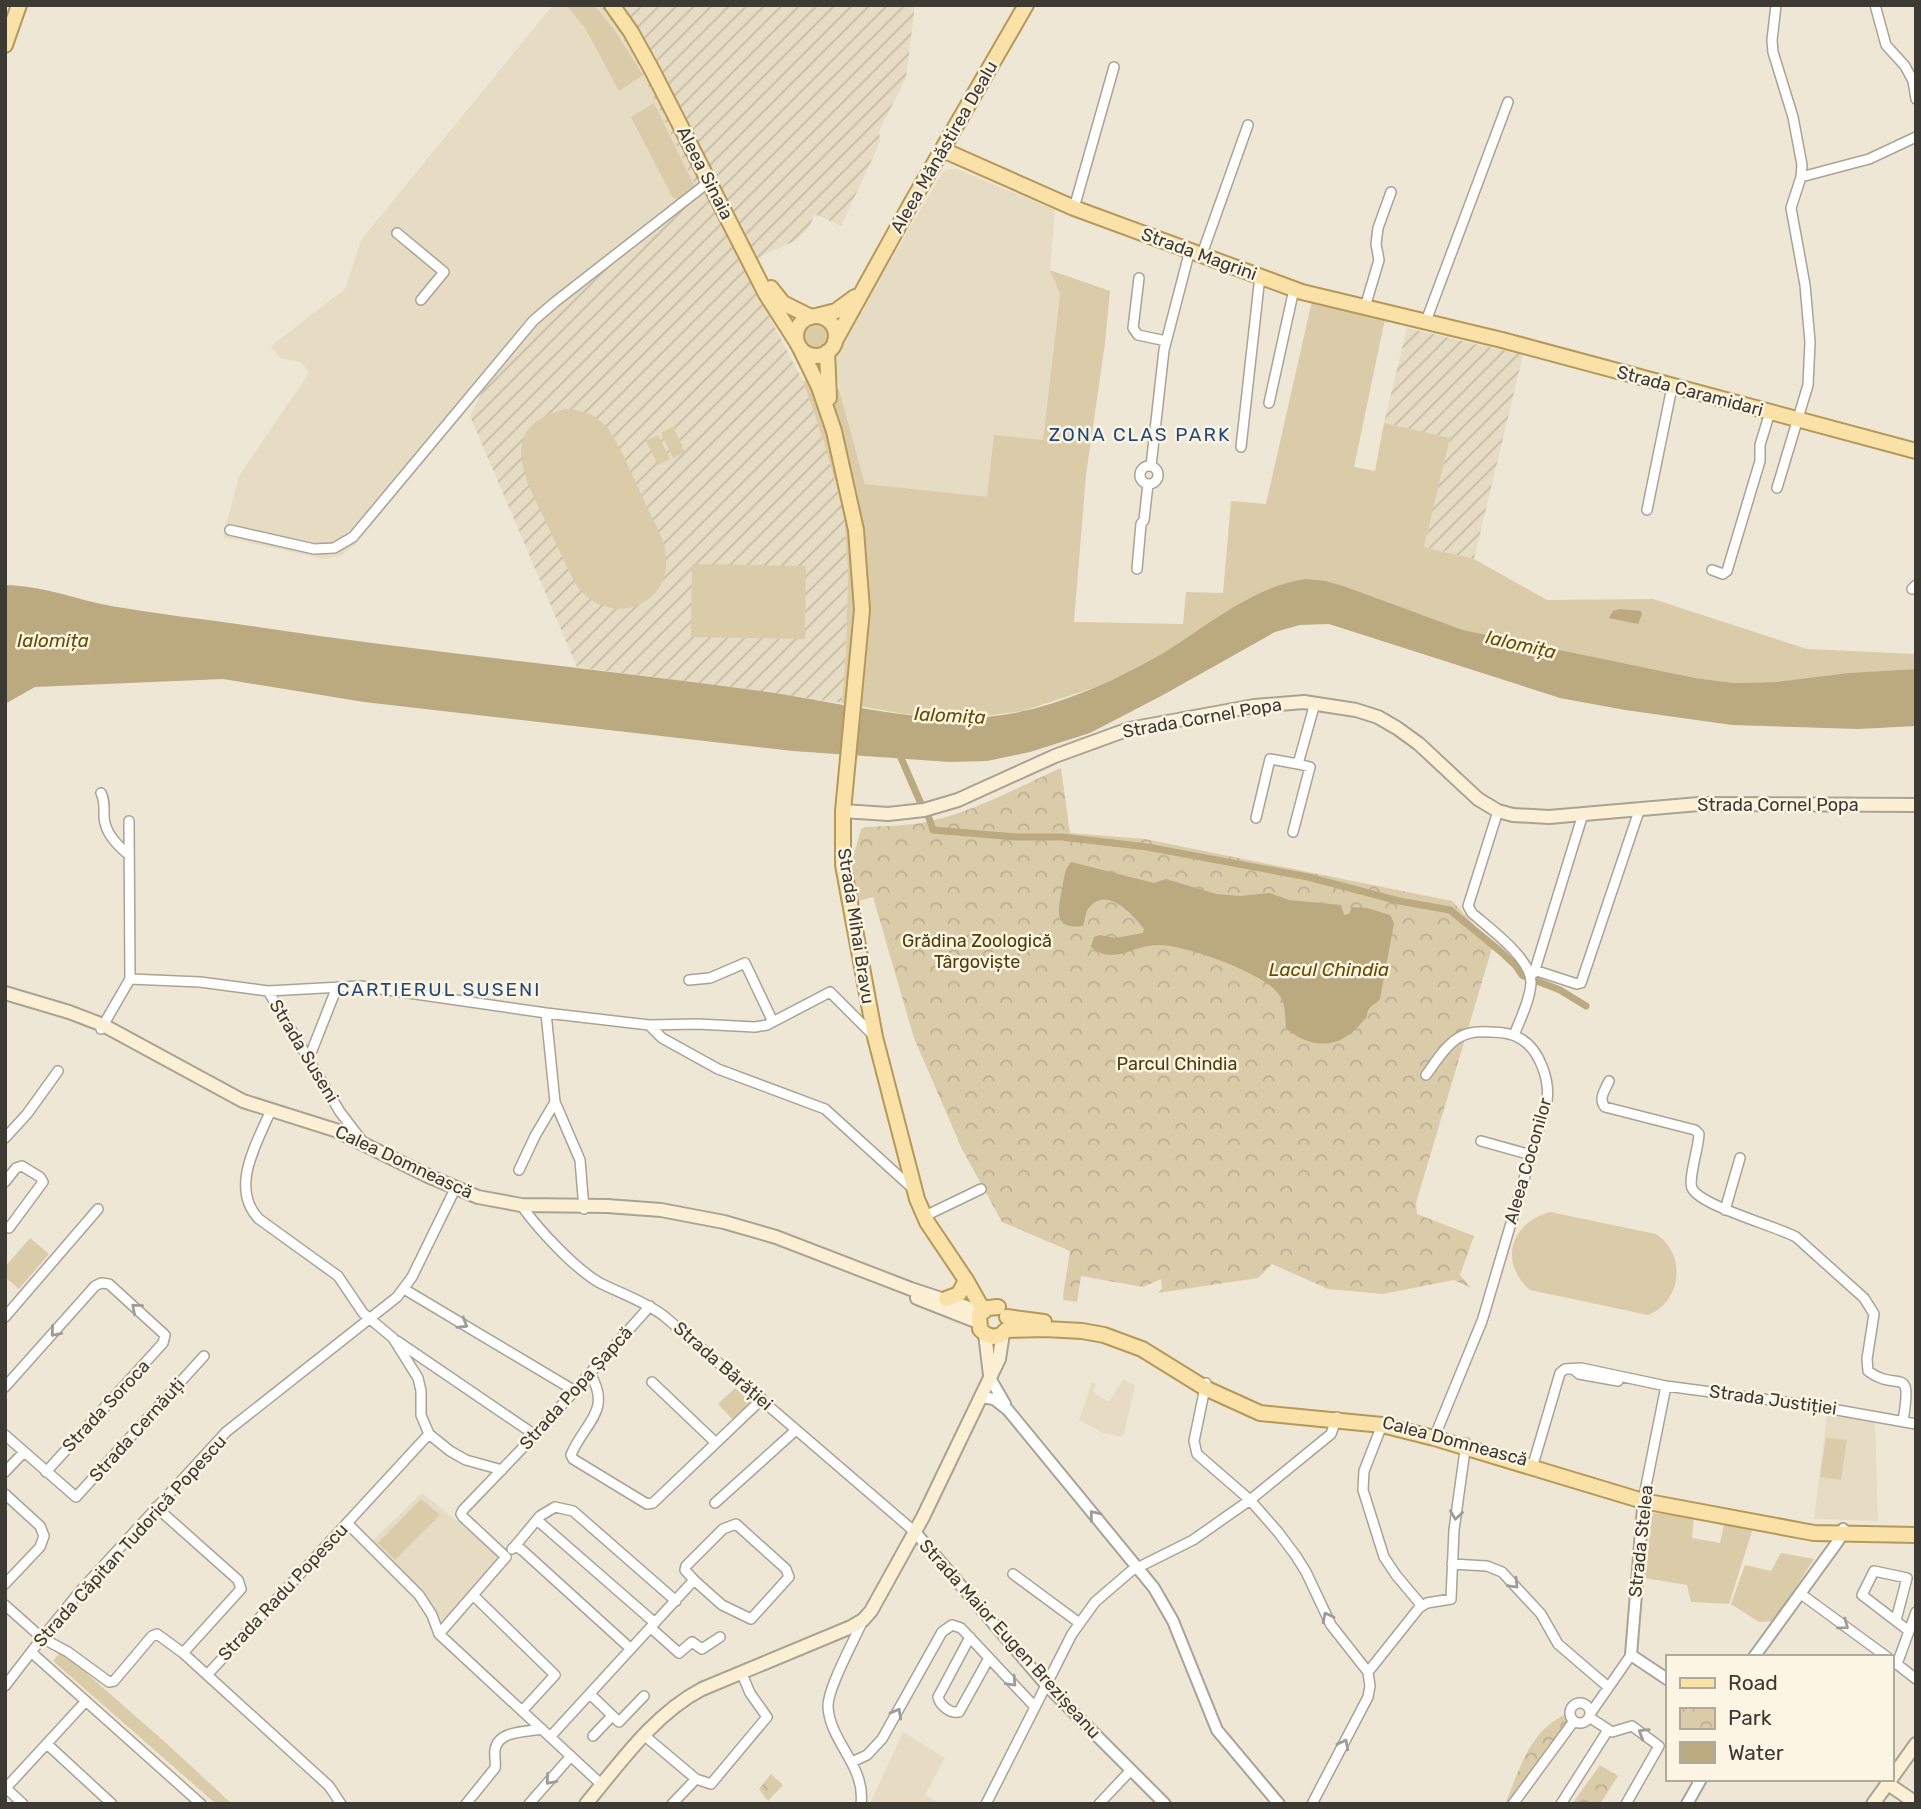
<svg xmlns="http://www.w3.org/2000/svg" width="1921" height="1809" viewBox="0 0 1921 1809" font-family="Rubik,sans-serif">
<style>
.built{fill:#e6dbc3}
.industrial{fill:url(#industrial-furrows)}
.green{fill:#dacba9}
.park{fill:url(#park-crowns)}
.water{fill:#bba980}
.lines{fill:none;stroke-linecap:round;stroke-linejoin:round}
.canal{stroke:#bba980;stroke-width:7}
.minor-casing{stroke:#aaa393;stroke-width:12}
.tertiary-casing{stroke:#aaa393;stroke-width:14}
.secondary-casing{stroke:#aaa393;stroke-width:16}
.primary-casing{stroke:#b59959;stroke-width:18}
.minor{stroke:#fff;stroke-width:9}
.tertiary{stroke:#fff;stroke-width:10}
.secondary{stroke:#fcf0d4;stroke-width:12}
.primary{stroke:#fae1a8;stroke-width:14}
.oneway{stroke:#9e9c99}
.labels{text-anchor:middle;stroke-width:5;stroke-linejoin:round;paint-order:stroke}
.street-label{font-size:18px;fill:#3d3933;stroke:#fdf5e3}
.park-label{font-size:18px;fill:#503c07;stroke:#fdf5e3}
.neighbourhood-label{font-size:19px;letter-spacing:2px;fill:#1f487c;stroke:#fdf5e3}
.water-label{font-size:19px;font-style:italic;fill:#664c00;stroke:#fdf5e3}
</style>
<defs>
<pattern id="industrial-furrows" width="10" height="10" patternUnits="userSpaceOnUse" patternTransform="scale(1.75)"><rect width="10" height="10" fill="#e6dbc3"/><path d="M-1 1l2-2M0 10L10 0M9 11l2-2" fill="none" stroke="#c6bda8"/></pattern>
<pattern id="park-crowns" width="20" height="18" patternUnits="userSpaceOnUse" patternTransform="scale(1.75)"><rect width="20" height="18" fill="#dacba9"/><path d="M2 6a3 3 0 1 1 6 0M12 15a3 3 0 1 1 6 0" fill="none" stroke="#bcaf92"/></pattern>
</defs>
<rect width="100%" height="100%" fill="#efe7d6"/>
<path class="built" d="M 553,5 L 606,5 L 626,34 L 704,193 L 529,336 L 355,545 L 340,556 L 324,559 L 223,537 L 239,476 L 309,373 L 301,362 L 280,358 L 271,346 L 345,289 L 361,240 Z
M 949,169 L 957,169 L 1055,210 L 1050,270 L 1060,294 L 1043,440 L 987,498 L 865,484 L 835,373 L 837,355 L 840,345 L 943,172 Z
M 1123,1379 L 1135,1386 L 1123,1437 L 1103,1433 L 1079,1420 L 1092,1383 L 1096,1384 L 1093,1392 L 1109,1402 Z
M 1827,1414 L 1875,1420 L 1878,1521 L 1814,1519 Z
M 422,1493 L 500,1555 L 443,1623 L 432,1604 L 371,1542 Z
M 903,1732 L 945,1758 L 925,1795 L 941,1804 L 870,1804 Z"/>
<path class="industrial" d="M 599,5 L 915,5 L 906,78 L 879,131 L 880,140 L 877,149 L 841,226 L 815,214 L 809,227 L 795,241 L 765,254 L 744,269 L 803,381 L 824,442 L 844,513 L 848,573 L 846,652 L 842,703 L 577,667 L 470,416 L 487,382 L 514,349 L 545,318 L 699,193 L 638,65 L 618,30 Z
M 1407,328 L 1523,355 L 1474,559 L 1424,547 L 1450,438 L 1384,423 Z"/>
<path class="green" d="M 566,5 L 594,5 L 613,28 L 643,75 L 619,91 L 585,28 Z
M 654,103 L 695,187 L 679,199 L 673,198 L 631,117 Z
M 1050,270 L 1110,291 L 1105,343 L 1086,475 L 1074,622 L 1183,624 L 1186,592 L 1223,593 L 1231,501 L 1266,504 L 1312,301 L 1385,319 L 1354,467 L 1375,471 L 1384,423 L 1450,438 L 1424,547 L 1474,559 L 1547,600 L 1653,599 L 1807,649 L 1916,654 L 1916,669 L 1848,673 L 1778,682 L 1735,683 L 1695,678 L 1463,630 L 1326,581 L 1096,687 L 1023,711 L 963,719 L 904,714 L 842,703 L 846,652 L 848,573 L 844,513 L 824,442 L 803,381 L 819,384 L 811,362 L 822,362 L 825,386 L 839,389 L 865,484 L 987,497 L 994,435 L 1043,440 L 1060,294 Z
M801 336a15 15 0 1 1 30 0a15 15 0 1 1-30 0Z
M 565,409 C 585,410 596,415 609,430 C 624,454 635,481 647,507 C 654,522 665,539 666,556 C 671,610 604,628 575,583 C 564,561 554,540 544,518 C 522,473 498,427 565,409 Z
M 673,427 L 685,452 L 673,458 L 661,433 Z
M 658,435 L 670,459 L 658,465 L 646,441 Z
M 692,564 L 806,566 L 805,639 L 691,637 Z
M 1550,1212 L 1656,1234 C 1687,1254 1682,1302 1648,1315 L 1530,1290 C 1498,1262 1511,1223 1550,1212 Z
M 30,1238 L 49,1254 L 19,1289 L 5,1277 L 5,1267 Z
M 735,1388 L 753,1404 L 734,1421 L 718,1404 Z
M 1826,1438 L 1847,1440 L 1841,1480 L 1820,1477 Z
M 421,1499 L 440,1515 L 395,1560 L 378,1543 Z
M 1652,1513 L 1694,1516 L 1692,1538 L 1720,1543 L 1725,1521 L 1753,1528 L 1729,1604 L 1691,1602 L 1687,1585 L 1645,1578 Z
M 1781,1553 L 1814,1559 L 1774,1621 L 1759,1622 L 1731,1604 L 1745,1565 L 1771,1571 Z
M 61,1651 L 165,1742 L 232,1804 L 216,1804 L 53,1661 Z"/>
<path class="park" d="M 1061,768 L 1070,833 L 1145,839 L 1452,901 L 1493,945 L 1416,1203 L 1417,1214 L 1474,1236 L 1460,1275 L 1471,1288 L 1454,1280 L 1383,1294 L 1328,1289 L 1272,1264 L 1258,1278 L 1158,1293 L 1162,1288 L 1161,1279 L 1143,1287 L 1081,1276 L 1077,1302 L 1064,1300 L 1063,1296 L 1070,1251 L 1002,1222 L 962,1149 L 914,1038 L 873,897 L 855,902 L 852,861 L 861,829 L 865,827 C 886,826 909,826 930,821 C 976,811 1018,787 1061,768 Z
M 1566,1714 L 1567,1722 L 1510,1804 L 1505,1804 C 1520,1769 1529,1731 1566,1714 Z
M 1600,1765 L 1618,1776 L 1600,1804 L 1572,1804 Z
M 771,1774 L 783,1785 L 768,1801 L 759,1789 Z"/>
<path class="water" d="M 1305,579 L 1326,581 L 1346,587 L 1463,630 L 1695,678 L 1735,683 L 1777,682 L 1848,673 L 1916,669 L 1916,726 L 1858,729 L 1732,725 L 1625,710 L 1560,698 L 1329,624 L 1300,625 L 1275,632 L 1163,695 L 1090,733 L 1030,752 L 987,761 L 950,762 L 793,751 L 364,702 L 223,679 L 35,687 L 5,704 L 5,585 C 45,586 74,599 111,606 C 157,614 204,619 251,626 C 418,651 586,668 753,690 C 830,700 909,723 987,717 C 1043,712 1102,687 1151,660 C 1202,632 1246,588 1305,579 Z
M 1619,609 L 1641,611 L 1642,614 L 1638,624 L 1609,618 L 1613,611 Z
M 1071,862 L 1154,883 L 1166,879 L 1216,894 L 1241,896 L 1269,893 L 1289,900 L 1341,905 L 1344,915 L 1349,914 L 1352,907 L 1367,908 L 1390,915 L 1394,923 L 1380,999 C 1375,1006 1367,1005 1367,1017 C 1361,1023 1355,1031 1347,1036 C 1327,1050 1302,1043 1286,1028 C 1285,1015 1286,1002 1277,992 C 1261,972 1183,944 1158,945 C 1132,945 1114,966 1091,947 L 1094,937 L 1100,935 L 1115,938 L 1143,933 L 1144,929 C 1133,914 1105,884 1088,909 C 1085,914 1085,921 1083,926 C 1056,930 1057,914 1061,894 C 1064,883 1063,871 1071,862 Z"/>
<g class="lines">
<path class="canal" d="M 898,751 L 922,806
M 929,818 L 933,830 L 1016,837 L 1062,837 L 1147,847 L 1308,877 L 1399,901 L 1450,910 L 1500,951 L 1516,966 L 1522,975 L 1526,977
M 1537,981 L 1560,990 L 1586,1006"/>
<g class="minor-casing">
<path id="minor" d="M 1776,5 L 1772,40 L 1773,52 L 1793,117 L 1802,165 L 1801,177 L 1791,208 L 1805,285 L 1810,342 L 1808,385 L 1777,488
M 1875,5 L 1886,45 L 1905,66 L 1913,81 L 1916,99
M 1801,177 L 1869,159 L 1916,137
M 1074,208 L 1114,67
M 397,233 L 444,272 L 421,300
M 1202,254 L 1248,125
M 1139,278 L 1133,328 L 1138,335 L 1166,341
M 1365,307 L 1379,260 L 1376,244 L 1378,228 L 1391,192
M 1426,321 L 1508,102
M 1269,403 L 1294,289
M 1241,447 L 1260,276
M 1151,466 L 1164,350 L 1190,250
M1140 475a9 9 0 1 1 18 0a9 9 0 1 1-18 0Z
M 1647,510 L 1672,387
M 230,530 L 314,549 L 334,548 L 353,537 L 533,321 L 555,302 L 710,181
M 1137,569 L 1141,524 L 1144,520 L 1148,484
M 1712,570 L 1723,574 L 1727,571 L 1760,461 L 1760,445 L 1770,412
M 1912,589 L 1916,585
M 101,793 C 105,801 104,808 104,817 C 105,833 117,845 129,855
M 1498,811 L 1468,906 L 1472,913 C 1489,928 1532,959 1531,983 C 1530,1000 1520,1020 1514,1035
M 1256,818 L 1270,759 L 1298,764 L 1315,703
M 129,821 L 130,979
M 1293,832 L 1310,767 L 1298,764
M 1534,970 L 1577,984 L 1581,983 L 1640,808
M 1534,973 L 1583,814
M 130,979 L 200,982 L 268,991 L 360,986 L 546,1013 L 649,1025 L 697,1024 L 755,1027 L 767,1025 L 830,992 L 875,1037
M 689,980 L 710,978 L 745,963 L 773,1022
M 268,991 L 340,1112 L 363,1142
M 546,1013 L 555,1102 L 580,1160 L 584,1209
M 649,1025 L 662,1038 L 718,1069 L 825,1109 L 911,1187
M 101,1029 L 130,979
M 309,1058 L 337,987
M 1426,1075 C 1435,1063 1445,1046 1458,1038 C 1467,1032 1479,1031 1490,1032 C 1500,1032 1512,1033 1521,1039 C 1540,1050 1550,1081 1547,1101 L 1483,1318
M 1609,1081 C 1605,1090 1598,1099 1605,1107 L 1695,1130 L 1699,1134 C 1699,1146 1688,1179 1692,1188 C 1700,1206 1776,1226 1796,1237 L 1864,1298 L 1874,1314 L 1867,1359 L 1868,1371 C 1898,1394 1913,1361 1903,1421
M 271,1110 C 257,1143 229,1188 259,1219 L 338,1276 L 363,1313 L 393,1338 L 418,1378 L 421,1391 L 421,1415 L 429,1434 L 450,1451 L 466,1460 L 502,1470
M 5,1138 L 27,1114 L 58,1071
M 1481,1141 L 1531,1155
M 519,1170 L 535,1136 L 555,1102
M 5,1182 L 16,1168 L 22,1166 L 40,1177 L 43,1182 L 9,1228
M 521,1205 C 538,1229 575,1269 600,1283 C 622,1294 644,1301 664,1316 L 915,1532
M 1725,1210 L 1740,1158
M 925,1216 L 981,1189
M 404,1289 L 575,1391
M 5,1317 L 98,1209
M 397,1341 L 535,1435
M 1573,1369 L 1579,1374 L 1618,1381
M 590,1374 C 613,1411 583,1424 571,1455 L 573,1459 L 647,1504 L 653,1503 L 762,1399
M 652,1382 L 716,1443
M 1206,1383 L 1194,1441 L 1197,1454 L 1250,1500 L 1278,1532 L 1296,1556 L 1306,1572 L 1331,1625 L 1368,1672 L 1370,1686 L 1368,1697 L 1312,1804
M 5,1387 L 95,1286 L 101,1283 L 109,1284 L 165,1335 L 163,1343 L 46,1472
M 1382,1425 L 1364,1471 L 1363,1490 L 1384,1557 L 1396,1575 L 1422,1606
M 5,1435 L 76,1497 L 204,1356
M 1434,1438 L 1482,1321
M 1532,1468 L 1560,1373 L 1565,1369 L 1581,1368 L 1666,1386 L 1815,1406 L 1916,1424
M 5,1472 L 24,1452
M 5,1494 L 40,1526 L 44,1536 L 40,1547 L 5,1584
M 1644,1496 L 1666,1386
M 715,1503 L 796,1430
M 156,1507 L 238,1580 L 241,1589 L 183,1653 L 329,1786 L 341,1804
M 537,1520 L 655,1623
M 347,1523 L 419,1595 L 432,1615 L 439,1634 L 602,1785
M 515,1546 L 540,1516 L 555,1507 L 573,1511 L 676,1601
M 512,1549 L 515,1546 L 522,1550 L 631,1649
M 1452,1564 L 1487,1566 L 1502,1572 L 1541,1614 L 1558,1644 L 1607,1686
M 1013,1574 L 1078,1622
M 1801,1594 L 1887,1657
M 474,1596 L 555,1675 L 522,1711
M 5,1605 L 42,1638 L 68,1652 L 109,1682 L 114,1681 L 152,1636 L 157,1634 L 183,1653
M 1896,1620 L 1907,1578 L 1874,1571 L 1862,1595 L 1909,1631
M 651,1628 L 679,1653 L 692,1642 L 702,1649 L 720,1637
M 439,1634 L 506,1557 L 463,1517 L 461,1514 L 463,1510 L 535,1435 L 650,1306
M 970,1637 L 938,1697 C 940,1706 951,1714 959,1712 L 989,1658
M 31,1652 L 201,1804
M 1893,1661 L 1916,1679
M 1897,1664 L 1916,1612
M 1368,1672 L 1419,1608 L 1427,1603 L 1451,1599 L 1454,1530 L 1466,1443
M 207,1675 L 429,1434
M 5,1686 L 42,1638 L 81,1590 L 226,1432 L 397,1297 L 412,1277 L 455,1189
M 590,1694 L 619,1722 L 644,1696
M1570 1713a10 10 0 1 1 20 0a10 10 0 1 1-20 0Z
M 1590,1714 L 1631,1655
M 1589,1717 L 1612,1732 L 1632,1726 L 1659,1746 L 1626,1804
M 593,1736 L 612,1716
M 645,1736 L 696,1779 L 711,1784 L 767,1717 L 750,1693 L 742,1674
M 550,1737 L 694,1580 L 722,1605 L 751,1619 L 789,1577 L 786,1569 L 736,1524 L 723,1529 L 686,1566 L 685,1570 L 694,1580
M 47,1744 L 112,1804
M 852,1762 L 867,1755 L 882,1739 L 942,1632 L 952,1625 L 961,1628 L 1035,1707
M 5,1787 L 23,1804
M 5,1789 L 86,1701
M 466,1804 L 495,1768 C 496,1762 494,1755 495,1750 C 498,1730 527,1732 542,1729
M 529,1804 L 571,1756
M 672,1804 L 696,1779
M 861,1804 C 866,1766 830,1742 828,1707 C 827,1689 855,1639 863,1620
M 986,1804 L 1072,1634 L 1095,1602 L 1131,1571 L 1193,1540 L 1250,1500 L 1331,1434 L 1337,1417
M 1099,1804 L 1130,1771
M 1513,1804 L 1574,1721
M 1561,1804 L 1608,1730"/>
</g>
<g class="tertiary-casing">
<path id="tertiary" d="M 990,1378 L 1005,1404
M 981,1397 L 994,1399 L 1008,1410 L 1154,1588 L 1173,1621 L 1217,1730 L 1279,1804
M 1644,1496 L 1631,1655 L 1667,1679
M 915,1532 L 1046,1685 L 1165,1804
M 1754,1657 L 1836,1544 L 1842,1535 L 1843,1529
M 1687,1804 L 1701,1779"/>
</g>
<g class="secondary-casing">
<path id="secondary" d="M 843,811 L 888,814 L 924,810 L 958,800 L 1055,756 L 1129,729 L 1254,706 L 1304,702 L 1356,710 L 1378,717 L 1397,728 L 1419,744 L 1478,799 L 1498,811 L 1513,815 L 1549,817 L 1699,804 L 1916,805
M 5,993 L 69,1012 L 103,1025 L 243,1101 L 335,1130 L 428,1176 L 478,1197 L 521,1205 L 607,1206 L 661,1210 L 724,1222 L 776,1237 L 911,1289 L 981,1312
M 917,1298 L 978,1322
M 985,1334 L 990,1375
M 1888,1784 L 1916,1803
M 586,1804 C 620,1763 654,1714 702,1689 L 851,1627 L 863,1620 L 871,1611 L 923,1517 L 999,1359 L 1003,1333
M 1873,1804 L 1916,1744"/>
</g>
<g class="primary-casing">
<path id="primary" d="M 612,5 L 631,32 L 652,70 L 766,294 L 796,341
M 5,45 L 19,5
M 943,150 L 1074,208 L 1302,292 L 1502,340 L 1916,451
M 771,288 L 783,303 L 811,317
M 816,316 L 836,311 L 855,297
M796 336a20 20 0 1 1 40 0a20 20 0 1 1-40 0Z
M 835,341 L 913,200 L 1026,5
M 800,348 L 819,387 L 834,431 L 856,530 L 862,610 L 843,811 L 843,865 L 875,1037 L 917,1199 L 927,1222 L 966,1280 L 983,1310
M 827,352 L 829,398
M 946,1299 L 959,1294 L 966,1280
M 998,1307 L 988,1308 L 979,1315 L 980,1329 L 985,1334 L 993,1337 L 1001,1335 L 1006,1330 L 1045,1329 L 1082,1331 L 1104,1335 L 1142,1349 L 1205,1388 L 1260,1413 L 1382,1425 L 1434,1438 L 1643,1501 L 1814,1533 L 1916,1535
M 1007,1317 L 1044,1322"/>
</g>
<use href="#minor" class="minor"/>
<use href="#tertiary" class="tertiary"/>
<use href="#secondary" class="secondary"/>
<use href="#primary" class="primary"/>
</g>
<defs><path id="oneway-chevron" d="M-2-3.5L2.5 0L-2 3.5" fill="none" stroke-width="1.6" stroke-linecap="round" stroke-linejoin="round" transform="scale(1.75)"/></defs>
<g class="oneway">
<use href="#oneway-chevron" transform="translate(136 1308) rotate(-139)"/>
<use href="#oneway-chevron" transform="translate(463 1324) rotate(31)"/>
<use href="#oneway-chevron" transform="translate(55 1332) rotate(131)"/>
<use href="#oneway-chevron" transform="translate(1094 1515) rotate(-129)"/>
<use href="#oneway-chevron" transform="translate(1456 1515) rotate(98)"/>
<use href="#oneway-chevron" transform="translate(1514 1584) rotate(46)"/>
<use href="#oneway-chevron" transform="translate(1327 1617) rotate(-117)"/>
<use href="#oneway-chevron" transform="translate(1844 1625) rotate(36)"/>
<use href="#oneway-chevron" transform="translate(1012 1682) rotate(47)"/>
<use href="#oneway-chevron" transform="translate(897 1713) rotate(-61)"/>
<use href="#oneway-chevron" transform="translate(1643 1733) rotate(-148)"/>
<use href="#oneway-chevron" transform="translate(1344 1744) rotate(-62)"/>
<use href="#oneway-chevron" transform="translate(550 1780) rotate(131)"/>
</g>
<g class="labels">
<g class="street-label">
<text transform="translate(944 147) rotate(-60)" y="6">Aleea Mănăstirea Dealu</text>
<text transform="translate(705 173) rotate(63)" y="6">Aleea Sinaia</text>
<text transform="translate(1199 254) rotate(20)" y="6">Strada Magrini</text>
<text transform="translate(1690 391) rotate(15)" y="6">Strada Caramidari</text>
<text transform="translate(1202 718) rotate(-10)" y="6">Strada Cornel Popa</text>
<text x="1778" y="811">Strada Cornel Popa</text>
<text transform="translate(856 926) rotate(81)" y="6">Strada Mihai Bravu</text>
<text transform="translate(304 1051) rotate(59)" y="6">Strada Suseni</text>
<text transform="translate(1528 1161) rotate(-74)" y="6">Aleea Coconilor</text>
<text transform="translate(404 1162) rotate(25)" y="6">Calea Domnească</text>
<text transform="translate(723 1366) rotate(41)" y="6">Strada Bărăției</text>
<text transform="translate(576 1388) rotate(-48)" y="6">Strada Popa Șapcă</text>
<text transform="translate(1773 1400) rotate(8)" y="6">Strada Justiției</text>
<text transform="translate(106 1406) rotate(-47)" y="6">Strada Soroca</text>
<text transform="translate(137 1430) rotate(-48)" y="6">Strada Cernăuți</text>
<text transform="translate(1455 1441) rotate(15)" y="6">Calea Domnească</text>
<text transform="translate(130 1541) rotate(-48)" y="6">Strada Căpitan Tudorică Popescu</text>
<text transform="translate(1641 1541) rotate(-84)" y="6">Strada Stelea</text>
<text transform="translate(283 1592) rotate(-47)" y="6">Strada Radu Popescu</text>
<text transform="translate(1010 1639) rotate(48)" y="6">Strada Maior Eugen Brezișeanu</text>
</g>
<g class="park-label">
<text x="977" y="947">Grădina Zoologică<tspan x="977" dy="21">Târgoviște</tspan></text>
<text x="1177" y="1070">Parcul Chindia</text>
</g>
<g class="neighbourhood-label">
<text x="1140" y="441">ZONA CLAS PARK</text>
<text x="439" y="996">CARTIERUL SUSENI</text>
</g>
<g class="water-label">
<text x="53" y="647">Ialomița</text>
<text transform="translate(1521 644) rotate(13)" y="7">Ialomița</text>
<text transform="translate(950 715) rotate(3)" y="7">Ialomița</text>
<text x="1329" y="976">Lacul Chindia</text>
</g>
</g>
<rect width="1921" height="1809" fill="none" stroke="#3d3933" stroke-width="14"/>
<rect x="1666" y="1655" width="228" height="126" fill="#fdf5e3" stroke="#b0aa9d" stroke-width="2"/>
<rect x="1680" y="1678" width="35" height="10" fill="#fae1a8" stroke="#b0aa9d" stroke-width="2"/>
<text x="1728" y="1690" font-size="21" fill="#3d3933">Road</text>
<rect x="1680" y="1708" width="35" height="21" fill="url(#park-crowns)" stroke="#b0aa9d" stroke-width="2"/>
<text x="1728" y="1725" font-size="21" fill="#3d3933">Park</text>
<rect x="1680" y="1742" width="35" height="21" fill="#bba980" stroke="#b0aa9d" stroke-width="2"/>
<text x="1728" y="1760" font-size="21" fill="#3d3933">Water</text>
</svg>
